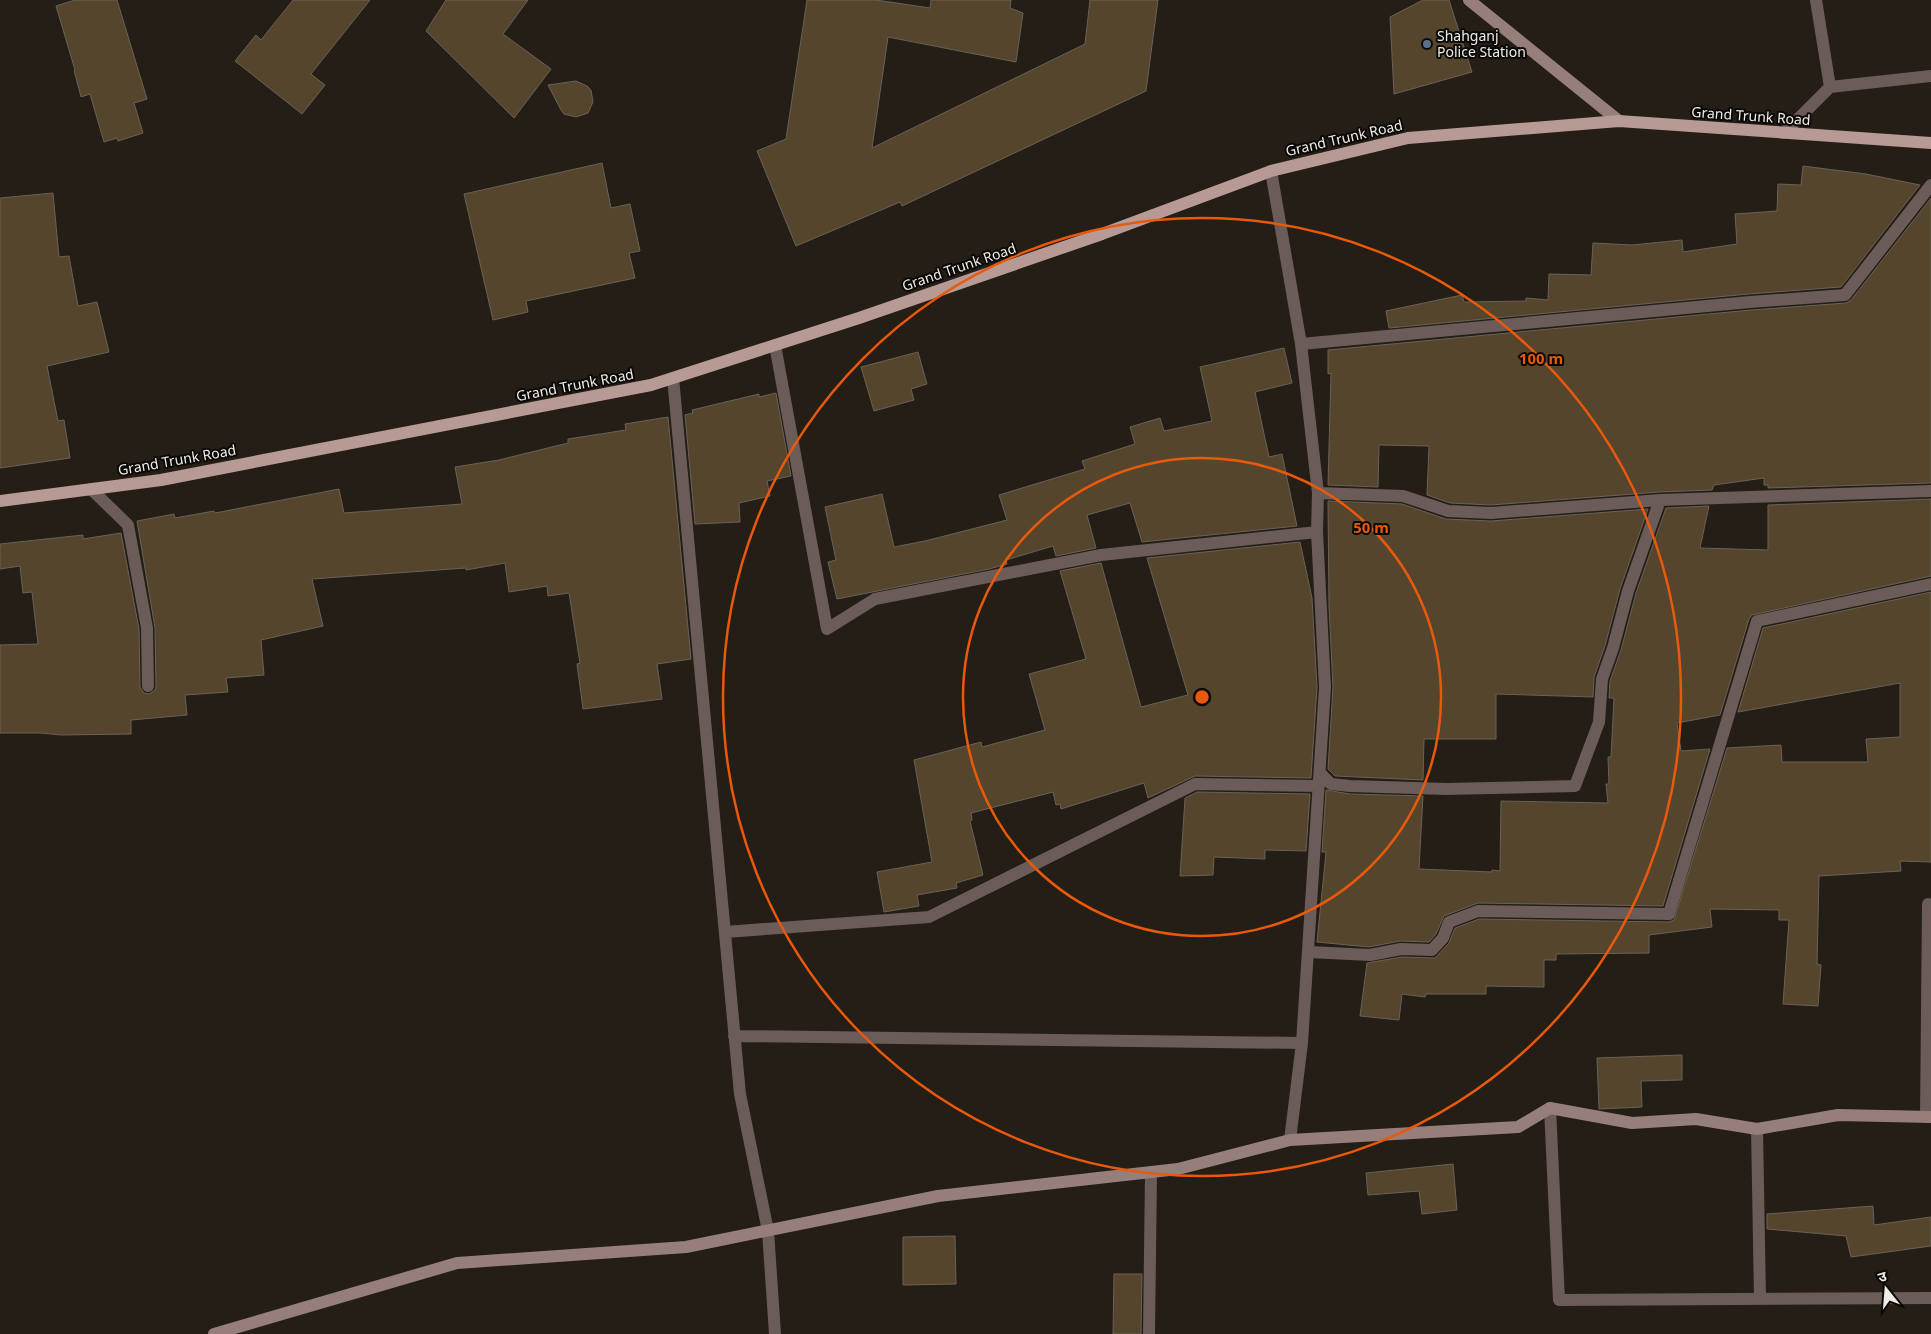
<svg xmlns="http://www.w3.org/2000/svg" width="1931" height="1334" viewBox="0 0 1931 1334" font-family="Georgia,'Noto Sans Devanagari',serif">
<style>
.building{fill:#56452d;stroke:#696258}
.lines{fill:none;stroke-linecap:round;stroke-linejoin:round}
.street{stroke:#6b5c59;stroke-width:12}
.secondary{stroke:#967f7a;stroke-width:12}
.primary{stroke:#b79a93;stroke-width:12}
.ring{fill:none;stroke:#e8590c;stroke-width:2.5}
.service-dot{fill:#5c6f8a;stroke:#0b0906;stroke-width:2}
.labels{text-anchor:middle;stroke-width:4;stroke-linejoin:round;paint-order:stroke}
.poi-label{font-size:14px;fill:#f0ece7;stroke:#0b0906;text-anchor:start}
.street-label{font-size:14px;fill:#f0ece7;stroke:#0b0906}
.centre{fill:#e8590c;stroke:#0b0906;stroke-width:2.5}
.ring-label{font-size:15px;text-anchor:middle;font-weight:bold;fill:#e8590c;stroke:#0b0906;stroke-width:4;stroke-linejoin:round;paint-order:stroke}
</style>
<rect width="100%" height="100%" fill="#241e16"/>
<path class="building" d="M 75,0 L 117,0 L 147,99 L 134,103 L 143,133 L 118,141 L 117,138 L 104,142 L 90,94 L 81,97 L 74,70 L 75,70 L 56,6 Z
M 293,0 L 370,0 L 311,74 L 325,85 L 302,114 L 235,61 L 256,35 L 261,40 Z
M 446,0 L 528,0 L 503,34 L 551,69 L 514,118 L 426,31 Z
M 807,0 L 876,0 L 930,8 L 931,0 L 1011,0 L 1010,8 L 1023,13 L 1016,62 L 888,37 L 872,148 L 1085,44 L 1090,0 L 1158,0 L 1146,91 L 902,206 L 900,202 L 796,246 L 757,151 L 786,139 Z
M 1423,0 L 1449,0 L 1472,72 L 1394,94 L 1390,17 Z
M 576,81 L 587,86 L 591,90 L 593,102 L 588,113 L 576,117 L 564,114 L 561,110 L 548,85 Z
M 602,163 L 611,208 L 630,204 L 640,251 L 629,253 L 635,278 L 526,301 L 528,312 L 493,320 L 464,194 Z
M 1803,166 L 1866,174 L 1920,185 L 1841,287 L 1749,294 L 1389,328 L 1386,311 L 1462,295 L 1464,302 L 1526,301 L 1526,298 L 1548,300 L 1549,274 L 1591,275 L 1593,243 L 1632,245 L 1682,240 L 1683,252 L 1737,244 L 1735,214 L 1777,211 L 1778,184 L 1801,185 Z
M 53,193 L 59,257 L 69,256 L 78,306 L 97,302 L 109,352 L 47,366 L 58,421 L 64,420 L 70,458 L 0,468 L 0,198 Z
M 1931,198 L 1931,483 L 1768,488 L 1768,485 L 1764,485 L 1764,478 L 1714,485 L 1712,490 L 1660,492 L 1491,505 L 1450,503 L 1427,495 L 1429,446 L 1379,445 L 1378,487 L 1328,485 L 1331,373 L 1328,374 L 1328,350 L 1751,310 L 1846,303 L 1851,300 Z
M 1284,348 L 1292,383 L 1255,392 L 1269,457 L 1282,454 L 1297,526 L 1142,542 L 1130,503 L 1087,515 L 1096,548 L 1056,556 L 1053,546 L 1006,560 L 1007,564 L 989,569 L 837,599 L 828,562 L 836,560 L 825,507 L 882,494 L 894,547 L 925,541 L 1007,520 L 999,495 L 1085,469 L 1082,461 L 1135,444 L 1130,427 L 1160,418 L 1164,431 L 1212,421 L 1200,367 Z
M 918,352 L 927,384 L 911,389 L 914,400 L 874,411 L 861,367 Z
M 776,393 L 791,476 L 767,481 L 770,496 L 739,503 L 740,522 L 695,524 L 685,415 L 693,413 L 692,410 L 759,394 L 759,397 Z
M 668,417 L 691,659 L 657,664 L 662,699 L 583,709 L 577,664 L 580,663 L 569,593 L 548,596 L 547,586 L 509,592 L 505,563 L 466,570 L 466,568 L 312,579 L 323,626 L 261,640 L 264,675 L 226,678 L 228,692 L 185,695 L 187,715 L 131,720 L 131,734 L 61,735 L 41,733 L 0,733 L 0,645 L 38,644 L 32,592 L 23,593 L 20,566 L 0,569 L 0,544 L 83,535 L 83,539 L 121,533 L 139,629 L 140,687 L 144,693 L 149,694 L 155,690 L 156,686 L 155,628 L 137,521 L 174,514 L 175,518 L 214,511 L 215,513 L 339,489 L 344,513 L 462,504 L 455,467 L 499,460 L 568,443 L 568,439 L 626,430 L 625,424 Z
M 1931,499 L 1931,576 L 1752,615 L 1749,619 L 1720,715 L 1677,723 L 1681,751 L 1710,749 L 1663,906 L 1478,903 L 1444,916 L 1436,934 L 1429,942 L 1400,941 L 1369,947 L 1317,942 L 1326,852 L 1322,852 L 1326,790 L 1350,794 L 1423,796 L 1419,869 L 1492,872 L 1492,870 L 1500,871 L 1501,801 L 1608,803 L 1606,784 L 1609,784 L 1608,757 L 1611,757 L 1614,698 L 1609,698 L 1610,681 L 1621,650 L 1636,593 L 1666,508 L 1709,506 L 1700,548 L 1768,550 L 1768,505 Z
M 1328,501 L 1402,504 L 1446,519 L 1491,521 L 1648,509 L 1620,589 L 1605,646 L 1594,677 L 1593,697 L 1496,694 L 1496,739 L 1424,739 L 1423,780 L 1335,776 L 1328,769 L 1333,687 L 1329,606 Z
M 1300,542 L 1312,598 L 1317,687 L 1311,778 L 1195,776 L 1148,798 L 1144,783 L 1061,809 L 1060,804 L 1056,805 L 1053,792 L 971,813 L 972,820 L 970,821 L 983,875 L 956,883 L 957,888 L 917,895 L 919,906 L 884,912 L 877,872 L 932,862 L 914,760 L 981,742 L 982,747 L 1045,730 L 1029,674 L 1086,659 L 1060,571 L 1101,563 L 1141,707 L 1188,695 L 1147,558 Z
M 1931,592 L 1931,862 L 1900,861 L 1901,871 L 1819,876 L 1817,964 L 1821,965 L 1818,1006 L 1783,1004 L 1789,920 L 1779,920 L 1779,910 L 1710,909 L 1712,927 L 1649,935 L 1649,953 L 1556,954 L 1556,960 L 1544,960 L 1544,987 L 1486,986 L 1486,994 L 1426,994 L 1425,997 L 1402,994 L 1399,1020 L 1360,1016 L 1367,963 L 1402,957 L 1435,958 L 1449,943 L 1455,928 L 1479,919 L 1669,922 L 1674,920 L 1727,748 L 1781,745 L 1782,762 L 1868,762 L 1866,739 L 1900,737 L 1900,683 L 1738,712 L 1763,628 Z
M 1197,792 L 1310,794 L 1306,851 L 1265,850 L 1265,859 L 1214,857 L 1213,875 L 1180,876 L 1185,798 Z
M 1682,1055 L 1682,1080 L 1641,1081 L 1642,1107 L 1599,1109 L 1597,1058 Z
M 1453,1164 L 1457,1210 L 1422,1214 L 1419,1191 L 1368,1195 L 1366,1173 Z
M 1873,1206 L 1874,1225 L 1931,1217 L 1931,1246 L 1851,1257 L 1846,1236 L 1767,1229 L 1767,1214 Z
M 955,1236 L 956,1284 L 903,1285 L 903,1237 Z
M 1114,1274 L 1142,1274 L 1141,1334 L 1113,1334 Z"/>
<g class="lines">
<path class="street" d="M 1816,0 L 1830,87
M 1784,133 L 1830,87 L 1931,76
M 1271,171 L 1301,344 L 1318,493 L 1317,532 L 1325,687 L 1302,1043 L 1290,1140
M 1301,344 L 1750,302 L 1845,295 L 1931,185
M 775,345 L 827,629 L 875,599 L 1101,555 L 1317,532
M 673,378 L 740,1094 L 768,1231 L 775,1334
M 91,489 L 128,525 L 147,628 L 148,686
M 1318,493 L 1403,496 L 1448,511 L 1491,513 L 1660,500 L 1931,491
M 1320,773 L 1331,784 L 1350,786 L 1446,789 L 1575,786 L 1599,722 L 1602,679 L 1613,648 L 1628,591 L 1660,500
M 725,932 L 929,917 L 1195,784 L 1319,786
M 1309,952 L 1370,955 L 1401,949 L 1432,950 L 1443,938 L 1449,922 L 1478,911 L 1669,914 L 1757,621 L 1931,584
M 734,1036 L 1302,1043
M 1550,1108 L 1559,1300 L 1931,1298
M 1926,1117 L 1928,904
M 1757,1129 L 1760,1299
M 1149,1334 L 1151,1172"/>
<path class="secondary" d="M 1469,0 L 1619,121
M 214,1334 L 457,1263 L 686,1247 L 938,1196 L 1178,1169 L 1290,1140 L 1518,1127 L 1550,1108 L 1632,1123 L 1696,1119 L 1757,1129 L 1838,1115 L 1931,1117"/>
<path class="primary" d="M 0,501 L 161,480 L 651,385 L 859,318 L 1102,234 L 1271,171 L 1408,138 L 1619,121 L 1931,143"/>
</g>
<g class="ring">
<circle cx="1202" cy="697" r="239"/>
<circle cx="1202" cy="697" r="479"/>
</g>
<circle class="service-dot" cx="1427" cy="44" r="5"/>
<g class="labels">
<g class="poi-label">
<text x="1437" y="41">Shahganj<tspan x="1437" dy="16">Police Station</tspan></text>
</g>
<g class="street-label">
<text transform="translate(1751 116) rotate(4)" y="5">Grand Trunk Road</text>
<text transform="translate(1344 138) rotate(-13)" y="5">Grand Trunk Road</text>
<text transform="translate(959 267) rotate(-19)" y="5">Grand Trunk Road</text>
<text transform="translate(575 385) rotate(-11)" y="5">Grand Trunk Road</text>
<text transform="translate(177 460) rotate(-10)" y="5">Grand Trunk Road</text>
</g>
</g>
<circle cx="1202" cy="697" r="8" class="centre"/>
<g class="ring-label">
<text x="1541" y="364">100 m</text>
<text x="1371" y="533">50 m</text>
</g>
<g transform="translate(1886 1289) rotate(343)" stroke="#0b0906" stroke-width="4" paint-order="stroke">
<path d="M0-4L9 19L0 12L-9 19Z" fill="#f0ece7"/>
<text y="-8" font-size="14" font-weight="bold" text-anchor="middle" fill="#f0ece7">उ</text>
</g>
</svg>
